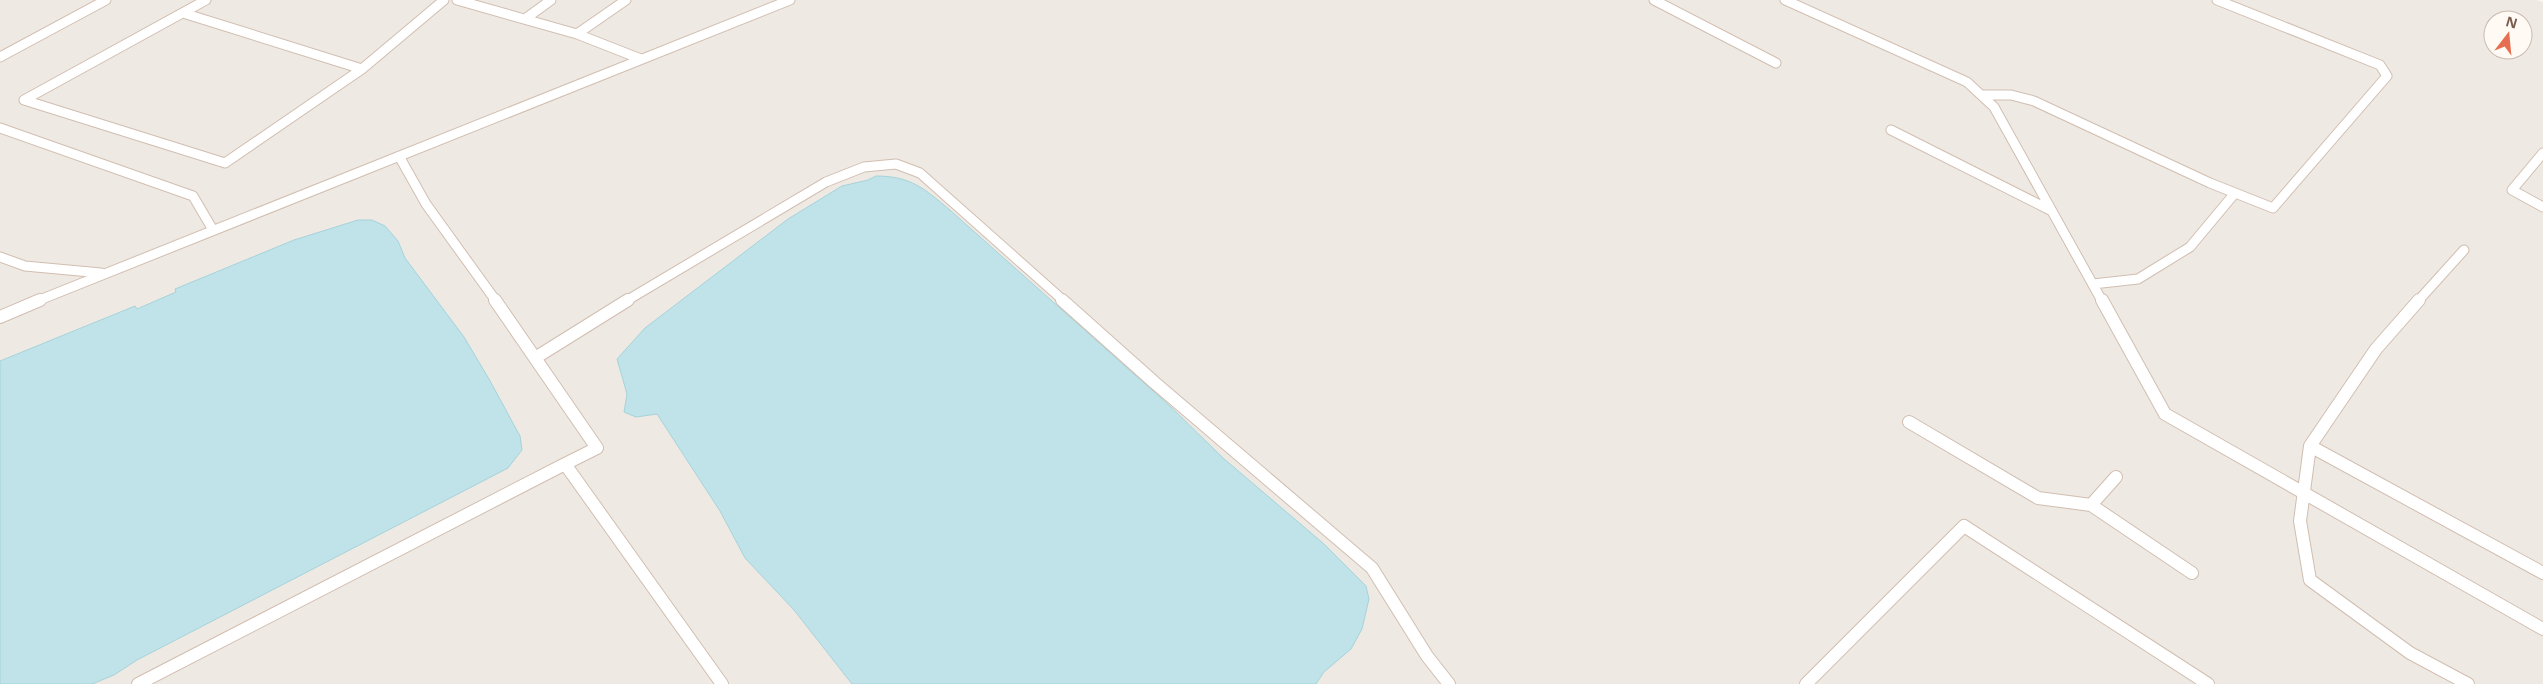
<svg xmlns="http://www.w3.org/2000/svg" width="2543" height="684" viewBox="0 0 2543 684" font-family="'Noto Sans',sans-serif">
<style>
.industrial{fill:#efe9e4;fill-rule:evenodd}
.water{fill:#bfe3e8;stroke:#a5d3da}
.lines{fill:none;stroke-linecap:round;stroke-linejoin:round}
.lane-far1-casing{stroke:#d1beb0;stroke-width:11}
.lane-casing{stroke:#d1beb0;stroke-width:14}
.lane-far1{stroke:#fff;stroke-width:9}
.lane{stroke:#fff;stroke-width:12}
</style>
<rect width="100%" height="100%" fill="#fdf6ec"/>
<path class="industrial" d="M 0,0 L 2536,0 L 2543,2 L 2543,684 L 0,684 ZM 2493,20 L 2523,20 L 2523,50 L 2493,50 Z"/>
<path class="water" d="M 876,176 C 911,176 925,189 951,211 L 1171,407 L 1223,458 L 1324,544 L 1366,586 L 1369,599 L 1362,629 L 1351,649 L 1324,672 L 1316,684 L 852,684 L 794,610 L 745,558 L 720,511 L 657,414 L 636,417 L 624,412 L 627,394 L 617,359 L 645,328 L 788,219 L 842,186 L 868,180 Z
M 358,220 L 372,220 L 385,226 L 398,241 L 405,258 L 464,337 L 489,379 L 520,436 L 522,450 L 508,468 L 483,481 L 137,660 L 114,675 L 92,684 L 0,684 L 0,361 L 135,306 L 137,309 L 176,292 L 175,289 L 294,240 Z"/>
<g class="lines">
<g class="lane-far1-casing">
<path id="lane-far1" d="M 457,0 L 577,34 L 641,59
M 1654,0 L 1776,63
M 1785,0 L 1967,82 L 1994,107 L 2102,301
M 183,13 L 362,69
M 525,19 L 551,0
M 577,34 L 626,0
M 0,57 L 106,0
M 1982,95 L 2011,95 L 2034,101 L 2210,183 L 2273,208 L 2387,76 L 2380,65 L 2217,0
M 24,100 L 225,163 L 362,69 L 444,0
M 24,100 L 206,0
M 0,128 L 193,196 L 213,230
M 1891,130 L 2052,211
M 2543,153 L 2512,190 L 2543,207
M 399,156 L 426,204 L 496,301
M 0,257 L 25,266 L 101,273
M 2093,284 L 2138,279 L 2190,247 L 2235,193
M 37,301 L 790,0
M 626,301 L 826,182 L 864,167 L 896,164 L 920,173 L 1064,301
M 2418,301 L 2464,250"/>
</g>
<g class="lane-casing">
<path id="lane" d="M 495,300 L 597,448 L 565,464 L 722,684
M 1062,300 L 1155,383 L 1372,568 L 1427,656 L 1449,684
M 2102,300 L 2165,414 L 2543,629
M 2419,300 L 2376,349 L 2310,446 L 2300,521 L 2310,580 L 2410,653 L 2468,684
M 0,317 L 40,300
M 535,358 L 628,300
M 1909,422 L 2038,498 L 2091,505 L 2192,573
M 2310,446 L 2543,573
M 2091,505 L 2116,477
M 138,684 L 565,464
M 1806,684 L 1964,526 L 2208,684"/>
</g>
<use href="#lane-far1" class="lane-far1"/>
<use href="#lane" class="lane"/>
</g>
<g transform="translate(2508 35) rotate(16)"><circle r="24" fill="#fffaf3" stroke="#cabbb1"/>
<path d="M0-4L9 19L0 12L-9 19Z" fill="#e76f51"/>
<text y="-8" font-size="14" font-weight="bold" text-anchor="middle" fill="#7a5c4d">N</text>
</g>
</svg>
